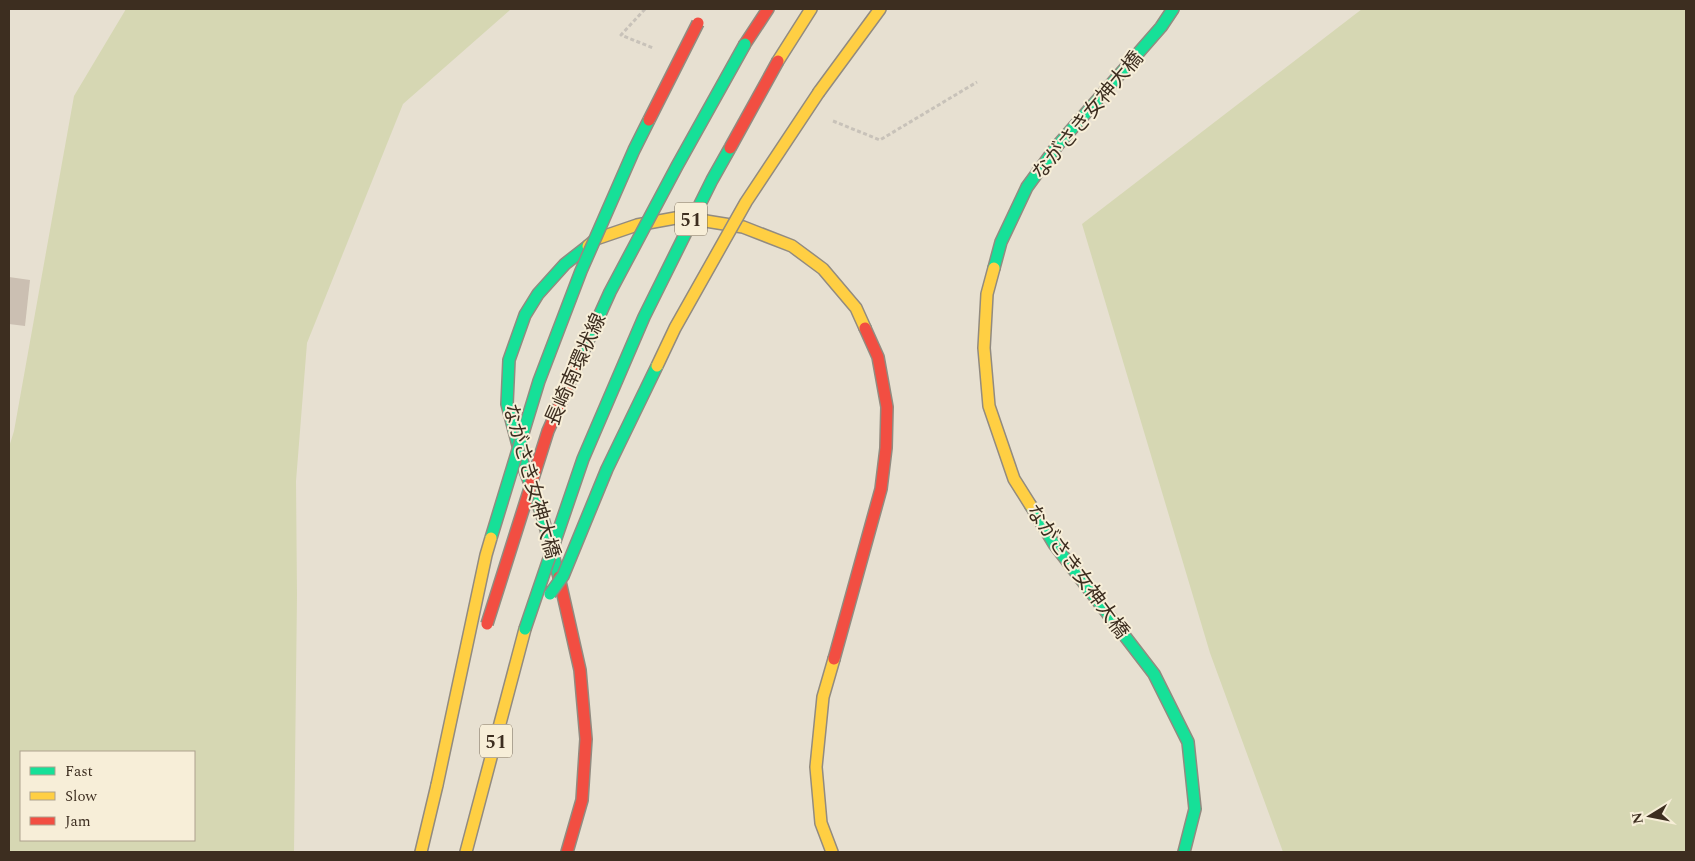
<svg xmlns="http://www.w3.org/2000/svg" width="1695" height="861" viewBox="0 0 1695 861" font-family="Spectral,'Noto Sans JP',serif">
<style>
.green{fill:#d6d7b3;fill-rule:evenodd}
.building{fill:#cbbfb2}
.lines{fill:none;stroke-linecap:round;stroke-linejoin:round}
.fast-casing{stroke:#928b80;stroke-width:14}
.slow-casing{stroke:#928b80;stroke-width:14}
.jam-casing{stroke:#928b80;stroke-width:14}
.path{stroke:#c8c2b9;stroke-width:3;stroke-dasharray:4 2.5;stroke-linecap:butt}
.fast{stroke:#16e098;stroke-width:11}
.slow{stroke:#ffcf43;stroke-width:11}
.jam{stroke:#f24e42;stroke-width:11}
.fast-bridge-casing{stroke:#928b80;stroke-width:14;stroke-linecap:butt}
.slow-bridge-casing{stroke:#928b80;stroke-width:14;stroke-linecap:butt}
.jam-bridge-casing{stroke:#928b80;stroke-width:14;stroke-linecap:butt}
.fast-bridge{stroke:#16e098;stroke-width:11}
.slow-bridge{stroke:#ffcf43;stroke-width:11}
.jam-bridge{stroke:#f24e42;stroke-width:11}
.labels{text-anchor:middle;stroke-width:4;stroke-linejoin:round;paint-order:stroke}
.shield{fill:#f7eed8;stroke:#756857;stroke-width:1}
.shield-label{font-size:19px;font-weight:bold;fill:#3d2e20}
.street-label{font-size:20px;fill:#3d2e20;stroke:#f7eed8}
</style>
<rect width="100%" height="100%" fill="#e7e0d1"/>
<path class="green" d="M 126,9 L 511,9 L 403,104 L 307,343 L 296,481 L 297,595 L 294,852 L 9,852 L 9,447 L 14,431 L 74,96 ZM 21,752 L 194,752 L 194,840 L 21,840 Z
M 1362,9 L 1686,9 L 1686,852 L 1283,852 L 1210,653 L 1082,224 Z"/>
<path class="building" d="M 9,277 L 30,280 L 25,326 L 9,324 Z"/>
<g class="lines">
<g class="fast-casing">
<path id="fast" d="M 994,268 L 1001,242 L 1027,187 L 1057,146 L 1161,27 L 1173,9
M 1031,506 L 1054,544 L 1154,674 L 1188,742 L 1195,809 L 1184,852
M 559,577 L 542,515 L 524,468 L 507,404 L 509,360 L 525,315 L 538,294 L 565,264 L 588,246"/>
</g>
<g class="slow-casing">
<path id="slow" d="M 778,61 L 811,9
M 819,92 L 880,9
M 588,246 L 596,239 L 637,225 L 681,217 L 743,227 L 792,246 L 823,269 L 856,308 L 865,328
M 994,268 L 987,294 L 984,348 L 989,406 L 1014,479 L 1031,506
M 421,852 L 437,785
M 466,852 L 525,629
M 832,852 L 821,823 L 816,767 L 823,697 L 834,659"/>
</g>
<g class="jam-casing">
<path id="jam" d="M 745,44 L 768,9
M 559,577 L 580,670 L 586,739 L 582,800 L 567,852
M 834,659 L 881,489 L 886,448 L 887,407 L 878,357 L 865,328"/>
</g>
<path class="path" d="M 645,9 L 621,35 L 653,48
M 833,121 L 880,140 L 977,82"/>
<use href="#fast" class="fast"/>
<use href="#slow" class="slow"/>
<use href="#jam" class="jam"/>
<g class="fast-bridge-casing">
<path id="fast-bridge" d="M 578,363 L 610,292 L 677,166 L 745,44
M 491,538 L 539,381 L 581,271 L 634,150 L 649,120
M 550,594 L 563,576 L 607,469 L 657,366
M 525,629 L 583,459 L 644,317 L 712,180 L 730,148"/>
</g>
<g class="slow-bridge-casing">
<path id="slow-bridge" d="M 657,366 L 675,328 L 746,202 L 819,92
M 437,785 L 486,555 L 491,538"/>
</g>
<g class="jam-bridge-casing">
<path id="jam-bridge" d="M 649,120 L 698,23
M 730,148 L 778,61
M 487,624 L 548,431 L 578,363"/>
</g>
<use href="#fast-bridge" class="fast-bridge"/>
<use href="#slow-bridge" class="slow-bridge"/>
<use href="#jam-bridge" class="jam-bridge"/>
</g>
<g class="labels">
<g class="shield">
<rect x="675" y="202.5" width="32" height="33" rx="4"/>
<rect x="480" y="724.5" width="32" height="33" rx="4"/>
</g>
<g class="shield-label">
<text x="691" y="226">51</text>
<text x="496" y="748">51</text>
</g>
<g class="street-label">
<text transform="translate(1087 115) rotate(-50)" y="7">ながさき女神大橋</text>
<text transform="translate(575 369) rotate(-66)" y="7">長崎南環状線</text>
<text transform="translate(532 481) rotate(74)" y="7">ながさき女神大橋</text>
<text transform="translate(1078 571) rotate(54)" y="7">ながさき女神大橋</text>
</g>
</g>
<rect width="1695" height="861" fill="none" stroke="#3d2e20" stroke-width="20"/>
<rect x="20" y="751" width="175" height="90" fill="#f7eed8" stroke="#ada18e"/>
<rect x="30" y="767" width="25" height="8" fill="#16e098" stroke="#ada18e"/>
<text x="65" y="776" font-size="15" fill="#3d2e20">Fast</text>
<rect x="30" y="792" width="25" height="8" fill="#ffcf43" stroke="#ada18e"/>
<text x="65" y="801" font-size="15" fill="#3d2e20">Slow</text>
<rect x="30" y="817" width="25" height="8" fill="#f24e42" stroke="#ada18e"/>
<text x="65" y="826" font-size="15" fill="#3d2e20">Jam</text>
<g transform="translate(1650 816) rotate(260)" stroke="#f7eed8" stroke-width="4" paint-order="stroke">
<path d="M0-4L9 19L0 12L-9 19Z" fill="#3d2e20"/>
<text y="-8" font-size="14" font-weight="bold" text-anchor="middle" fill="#3d2e20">N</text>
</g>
</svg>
